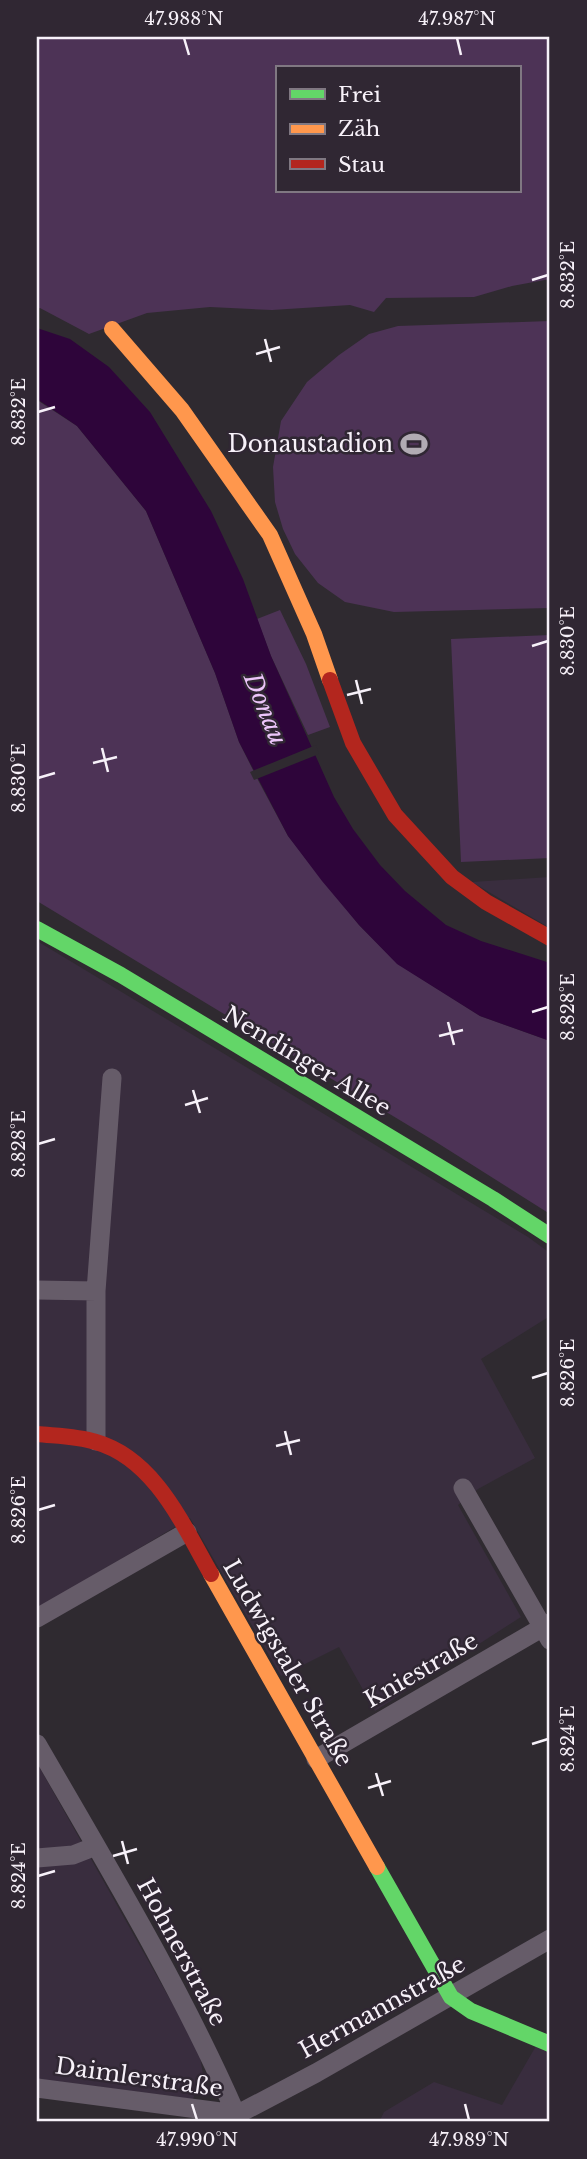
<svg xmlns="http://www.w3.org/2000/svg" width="587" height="2159" viewBox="0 0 587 2159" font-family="'Libre Baskerville',serif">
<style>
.built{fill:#392d3e}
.green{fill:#4d3356;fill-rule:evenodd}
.water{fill:#2e053a}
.pier{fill:#2f2a30}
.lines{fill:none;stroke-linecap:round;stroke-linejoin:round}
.street{stroke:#665c69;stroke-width:19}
.fast{stroke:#63d668;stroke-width:16}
.slow{stroke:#ff974d;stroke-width:16}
.jam{stroke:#b3261e;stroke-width:16}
.ticks{fill:none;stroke:#f7f1f9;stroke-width:2.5}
.labels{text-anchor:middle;stroke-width:5;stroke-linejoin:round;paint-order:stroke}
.poi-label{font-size:23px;fill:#f7f1f9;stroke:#302733;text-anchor:end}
.street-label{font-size:23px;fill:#f7f1f9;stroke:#302733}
.water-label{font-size:24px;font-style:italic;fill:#ecc5fa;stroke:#302733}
.neatline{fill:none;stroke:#f7f1f9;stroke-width:2.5}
.ticks-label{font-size:18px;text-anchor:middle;fill:#f7f1f9}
</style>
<rect width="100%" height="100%" fill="#2f2a30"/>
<path class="built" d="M 550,877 L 550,928 L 472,882 Z
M 37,941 L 528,1237 L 550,1253 L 550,1316 L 481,1359 L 535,1458 L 478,1489 L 458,1505 L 521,1617 L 375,1711 L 339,1647 L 281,1676 L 190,1518 L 37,1609 Z
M 37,1763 L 199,2051 L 203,2074 L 193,2099 L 37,2079 Z
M 536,2046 L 550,2052 L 550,2122 L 379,2122 L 384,2112 L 434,2082 L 502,2105 Z"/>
<path class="green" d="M 37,37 L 550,37 L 550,279 L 512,286 L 474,297 L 386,298 L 374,312 L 350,305 L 272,310 L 210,307 L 147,313 L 89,334 L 40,308 L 37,309 ZM 277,68 L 519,68 L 519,191 L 277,191 Z
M 550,321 L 550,608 L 394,612 L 345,602 L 318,583 L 295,554 L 283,529 L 275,502 L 273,467 L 281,421 L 307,382 L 339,355 L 369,334 L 398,326 Z
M 37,400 L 77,426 L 146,511 L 215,673 L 239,742 L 259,782 L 288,836 L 359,925 L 398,964 L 480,1016 L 550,1041 L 550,1214 L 436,1142 L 37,901 Z
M 280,610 L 306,664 L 330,727 L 308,735 L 271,656 L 257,619 Z
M 550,635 L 550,858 L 461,862 L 451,639 Z"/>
<path class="water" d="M 37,328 L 70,339 L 109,367 L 150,412 L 211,511 L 243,579 L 271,656 L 334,797 L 353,829 L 380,865 L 405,891 L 446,925 L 481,941 L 550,963 L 550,1041 L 480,1016 L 397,964 L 359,925 L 322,881 L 288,836 L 239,742 L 215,673 L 146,511 L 77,426 L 37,399 Z"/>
<path class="pier" d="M 316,745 L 319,754 L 254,780 L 250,772 Z"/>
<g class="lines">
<path class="street" d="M 37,1290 L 96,1291
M 96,1441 L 96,1291 L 112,1078
M 463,1488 L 550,1640
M 37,1618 L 187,1532
M 37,1744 C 107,1865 180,1986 236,2114
M 316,1759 L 550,1623
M 37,1858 L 73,1855 L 96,1846
M 37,2088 L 236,2114
M 223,2122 L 316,2073 L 550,1939"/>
<path class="fast" d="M 37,929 L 121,975 L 493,1199 L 550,1236
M 377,1867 L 451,1997 L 471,2011 L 550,2044"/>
<path class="slow" d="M 112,329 L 182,410 L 270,535 L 314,634 L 330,680
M 211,1574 L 377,1867"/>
<path class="jam" d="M 330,680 L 353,743 L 395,815 L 452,877 L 486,902 L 550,938
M 37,1434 C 57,1436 77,1436 96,1442 C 155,1459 183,1525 211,1574"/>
</g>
<path class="ticks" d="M 184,38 L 189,55M 457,38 L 461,55M 532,280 L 548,275M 265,339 L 271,362M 256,354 L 280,347M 38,412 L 55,407M 532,646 L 548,641M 356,680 L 362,704M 347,695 L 371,689M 102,748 L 108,772M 93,763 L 117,757M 38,778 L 55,773M 532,1012 L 548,1007M 448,1022 L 454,1045M 439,1036 L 463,1030M 193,1090 L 200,1113M 185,1105 L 208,1098M 38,1144 L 55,1139M 532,1378 L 548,1373M 285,1431 L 291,1455M 276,1446 L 300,1440M 38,1510 L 55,1505M 532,1744 L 548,1739M 376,1773 L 383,1796M 368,1788 L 391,1781M 122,1841 L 128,1864M 113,1856 L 137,1849M 38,1876 L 55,1871M 192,2104 L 197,2120M 465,2104 L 469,2120"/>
<defs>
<g id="stadium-bare" transform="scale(2.1)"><path d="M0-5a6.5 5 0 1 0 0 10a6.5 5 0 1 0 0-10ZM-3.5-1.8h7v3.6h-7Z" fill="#b1abb3" stroke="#302733" stroke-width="2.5" paint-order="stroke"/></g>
</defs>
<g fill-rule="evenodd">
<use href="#stadium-bare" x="414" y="444"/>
</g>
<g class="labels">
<g class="poi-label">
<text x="393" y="452">Donaustadion</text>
</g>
<g class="street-label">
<text transform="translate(307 1061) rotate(31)" y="8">Nendinger Allee</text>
<text transform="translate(288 1663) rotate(60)" y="8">Ludwigstaler Straße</text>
<text transform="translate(421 1670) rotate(-30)" y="8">Kniestraße</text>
<text transform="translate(182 1952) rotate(62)" y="8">Hohnerstraße</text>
<text transform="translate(382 2007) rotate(-29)" y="8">Hermannstraße</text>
<text transform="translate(139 2077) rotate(8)" y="8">Daimlerstraße</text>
</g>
<g class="water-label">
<text transform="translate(265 709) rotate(68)" y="8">Donau</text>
</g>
</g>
<rect width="587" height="2159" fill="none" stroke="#302733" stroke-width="77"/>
<rect x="276" y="66" width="245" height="126" fill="#302733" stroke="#807882" stroke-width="2"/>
<rect x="290" y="89" width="35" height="10" fill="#63d668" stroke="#807882" stroke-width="2"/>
<text x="338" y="102" font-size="21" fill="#f7f1f9">Frei</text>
<rect x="290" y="124" width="35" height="10" fill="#ff974d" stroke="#807882" stroke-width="2"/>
<text x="338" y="136" font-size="21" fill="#f7f1f9">Zäh</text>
<rect x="290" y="159" width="35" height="10" fill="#b3261e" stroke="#807882" stroke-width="2"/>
<text x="338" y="172" font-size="21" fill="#f7f1f9">Stau</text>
<rect x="38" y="38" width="510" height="2082" class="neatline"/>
<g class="ticks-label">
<text x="184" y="25">47.988°N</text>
<text x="457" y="25">47.987°N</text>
<text transform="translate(568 275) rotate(-90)" y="6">8.832°E</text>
<text transform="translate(19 412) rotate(-90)" y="6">8.832°E</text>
<text transform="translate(568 641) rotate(-90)" y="6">8.830°E</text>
<text transform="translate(19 778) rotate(-90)" y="6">8.830°E</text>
<text transform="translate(568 1007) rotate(-90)" y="6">8.828°E</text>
<text transform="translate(19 1144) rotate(-90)" y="6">8.828°E</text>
<text transform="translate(568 1373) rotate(-90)" y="6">8.826°E</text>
<text transform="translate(19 1510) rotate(-90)" y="6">8.826°E</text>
<text transform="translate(568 1739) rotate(-90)" y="6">8.824°E</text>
<text transform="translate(19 1876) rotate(-90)" y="6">8.824°E</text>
<text x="197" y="2146">47.990°N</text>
<text x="469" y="2146">47.989°N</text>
</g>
</svg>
